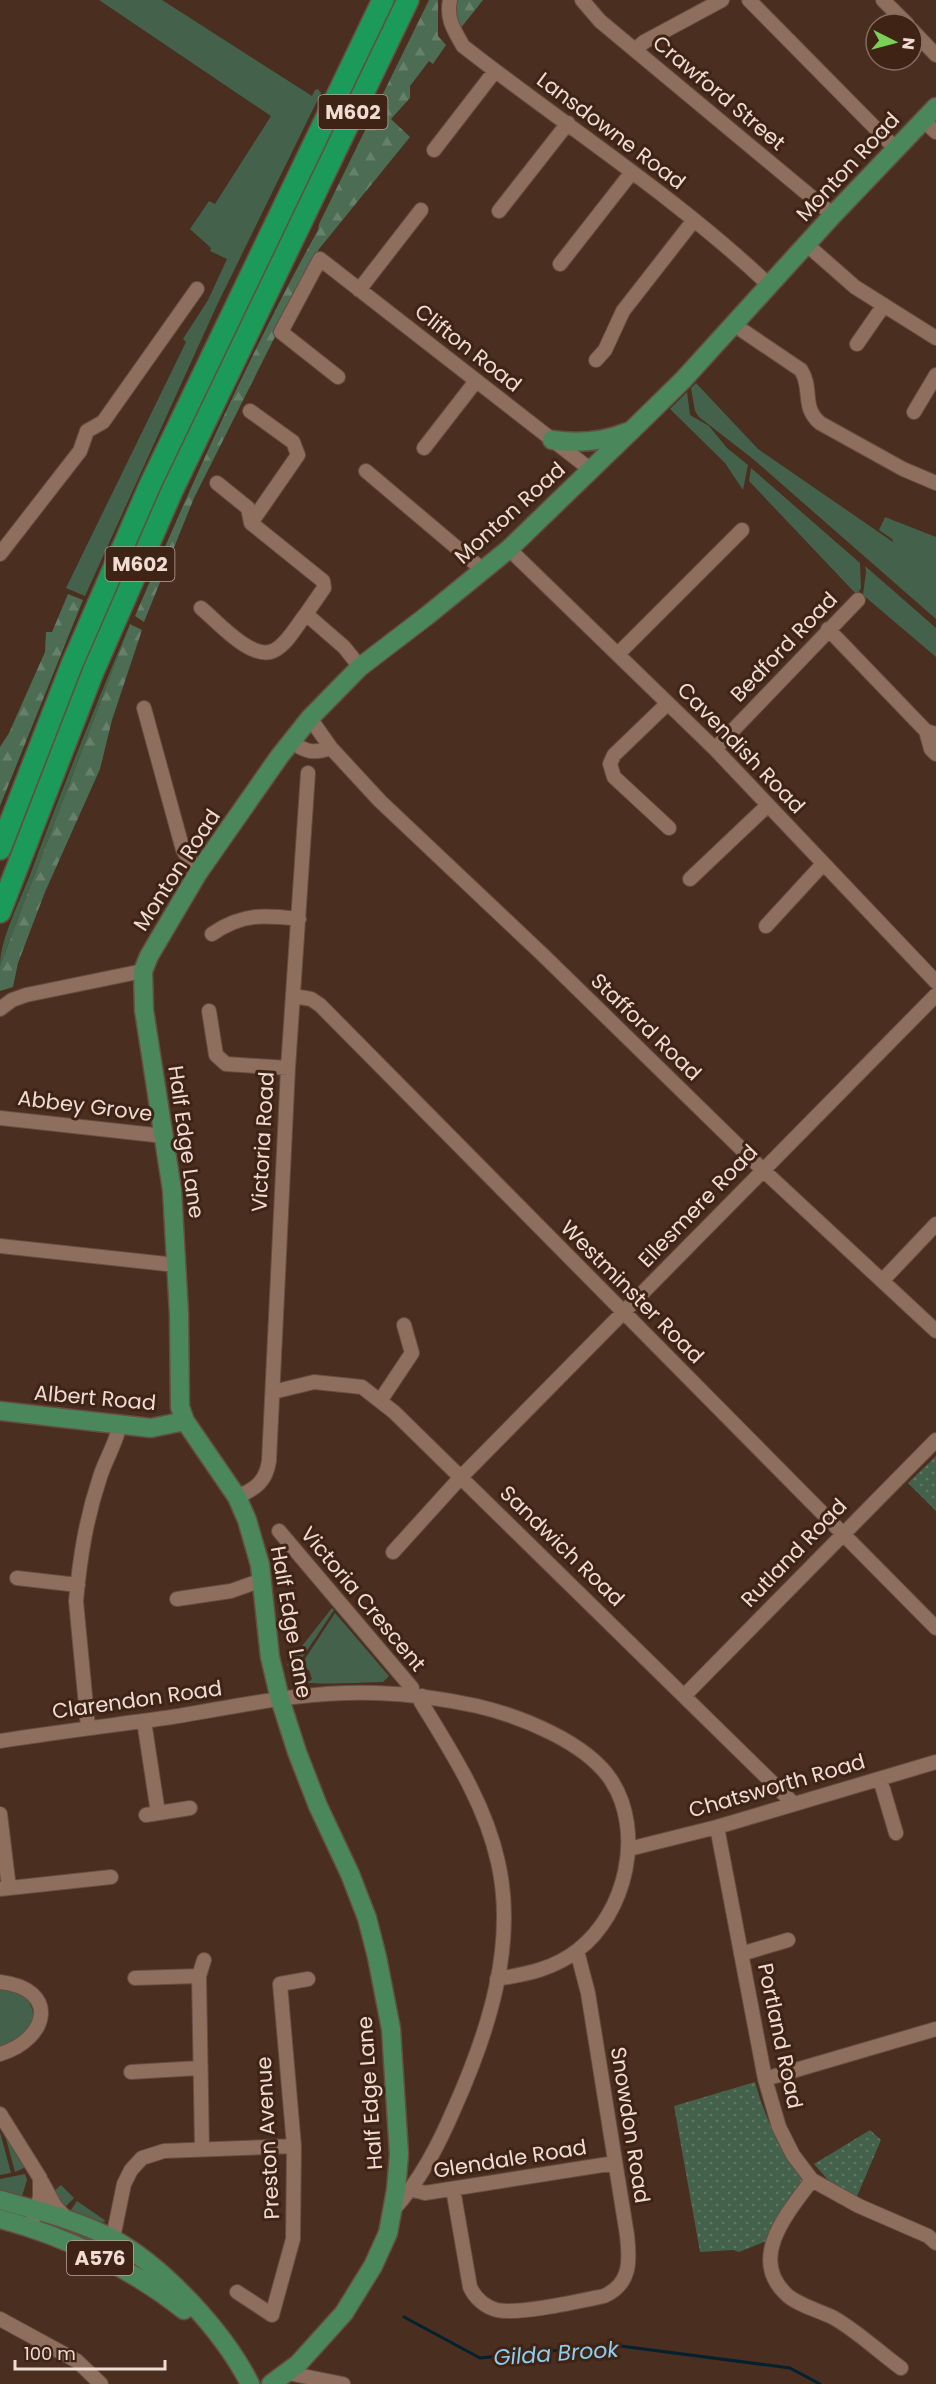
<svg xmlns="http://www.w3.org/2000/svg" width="936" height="2384" viewBox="0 0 936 2384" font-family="Poppins,sans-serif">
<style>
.grass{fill:#44624b}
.forest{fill:url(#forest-firs)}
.park{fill:url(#park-dots)}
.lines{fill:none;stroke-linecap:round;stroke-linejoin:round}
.stream{stroke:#03212e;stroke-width:3}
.minor-casing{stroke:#654d40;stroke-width:16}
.major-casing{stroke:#654d40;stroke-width:21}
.highway-casing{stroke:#654d40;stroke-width:24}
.minor{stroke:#8e6e5d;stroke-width:14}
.major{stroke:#4a885b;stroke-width:18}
.highway{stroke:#1c9a59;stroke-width:21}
.labels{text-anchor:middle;stroke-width:6;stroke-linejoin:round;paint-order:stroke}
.shield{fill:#3f2415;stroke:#baa59a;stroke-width:1.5}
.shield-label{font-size:20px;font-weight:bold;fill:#efdcd3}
.street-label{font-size:21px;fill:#efdcd3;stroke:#3f2415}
.water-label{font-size:22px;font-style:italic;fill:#8bcef1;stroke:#3f2415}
</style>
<defs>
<pattern id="forest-firs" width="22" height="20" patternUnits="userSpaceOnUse" patternTransform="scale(1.5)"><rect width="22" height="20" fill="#4c6c53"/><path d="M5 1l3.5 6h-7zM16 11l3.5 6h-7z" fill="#66806b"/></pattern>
<pattern id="park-dots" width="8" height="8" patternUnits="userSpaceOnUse" patternTransform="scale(1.5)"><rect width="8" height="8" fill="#44624b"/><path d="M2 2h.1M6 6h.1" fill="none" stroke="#5f7864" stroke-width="1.8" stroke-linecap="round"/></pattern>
</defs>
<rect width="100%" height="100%" fill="#4a2e1f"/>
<path class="grass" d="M 99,0 L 162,0 L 312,96 L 315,90 L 318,89 L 321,93 L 217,305 L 85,596 L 66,588 L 186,342 L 183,339 L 208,300 L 227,259 L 210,251 L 211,248 L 190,229 L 209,201 L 215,204 L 271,116 Z
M 696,383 L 758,449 L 893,542 L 892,539 L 879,530 L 885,517 L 936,537 L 936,619 L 753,459 L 699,417 L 695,411 L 691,388 Z
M 687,392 L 690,415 L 709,426 L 727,448 L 748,465 L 743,490 L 725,463 L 670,409 Z
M 751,468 L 860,563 L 861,588 L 857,595 L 749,481 Z
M 865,566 L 936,628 L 936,657 L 863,595 L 866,572 Z
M 130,624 L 0,966 C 0,939 20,901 30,875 C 61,791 95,707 130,624 Z
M 332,1608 L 334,1610 L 294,1670 L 287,1665 Z
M 335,1613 L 389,1676 L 383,1682 C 369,1682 309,1686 302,1681 L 310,1681 L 312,1679 L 309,1670 L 306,1669 L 301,1678 L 300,1672 L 305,1666 L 303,1662 Z
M 0,1989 L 24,1993 C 46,2026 26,2033 0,2050 Z
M 0,2132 L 11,2173 L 0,2175 Z
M 5,2135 L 26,2167 L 15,2172 Z
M 25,2174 L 27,2180 L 22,2196 L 19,2197 L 0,2191 L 0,2179 Z
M 61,2185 L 74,2198 L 65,2207 L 59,2204 L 54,2191 Z
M 77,2201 L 106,2221 L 98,2223 L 71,2210 Z
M 44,2221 L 48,2221 L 97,2242 L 93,2249 L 44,2225 Z"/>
<path class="forest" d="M 429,0 L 438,0 L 438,36 L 446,45 L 433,64 L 429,61 L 410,86 L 410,98 L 391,119 L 410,137 L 319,249 L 194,498 L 144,622 L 135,616 C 191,486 249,354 318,230 L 319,224 Z
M 454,0 L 483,0 L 460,29 L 457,24 Z
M 68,594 L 83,600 L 0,806 L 0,747 L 9,733 L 45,652 L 46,632 L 52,632 Z
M 130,624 L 142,630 L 112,720 L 100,769 L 45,892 L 18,963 L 13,987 L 0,991 L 0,966 Z"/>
<path class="park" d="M 936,1456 L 936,1511 L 908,1483 Z
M 755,2082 C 765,2119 781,2149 803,2181 L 769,2240 L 739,2252 L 733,2250 L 700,2252 L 674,2106 Z
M 870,2130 L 881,2140 L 855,2201 L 835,2188 L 814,2164 Z"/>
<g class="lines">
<path class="stream" d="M 404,2317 L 480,2358 L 613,2345 L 790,2368 L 820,2384"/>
<g class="minor-casing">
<path id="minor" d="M 450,0 C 446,19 454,30 463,46 C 565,126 675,196 769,285
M 582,0 L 600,21 L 833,215
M 749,0 L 895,148
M 883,0 L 907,24
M 912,30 L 936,55
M 635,50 L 644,42 L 722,0
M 923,120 L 936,132
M 434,150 L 495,71
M 499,211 L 568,123
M 806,244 L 855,287 L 936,338
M 560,264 L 632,172
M 359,290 L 421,210
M 733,324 L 801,370 C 813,389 801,407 820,423 L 903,469 L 936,483
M 857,344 L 884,305
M 596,360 L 605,350 L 623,311 L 694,220
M 338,377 L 281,332 L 320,259 L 591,470
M 250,411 L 293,442 L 298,455 L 251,523
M 914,412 L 936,375
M 424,448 L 476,381
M 366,471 L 483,570
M 217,483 L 248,508 L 251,523
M 251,523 L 323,581 L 324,588 L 306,614 L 344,647 L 360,667
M 509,549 L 715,749 L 936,982
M 0,554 L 80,451 L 87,431 L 103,422 L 197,289
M 201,608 C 217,621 253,663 275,650 C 288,643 297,625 306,614
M 828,629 L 926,731 L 936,734
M 618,654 L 742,530
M 668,703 L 614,755 L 610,764 L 614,777 L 669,828
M 144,708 L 183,850 L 198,873
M 310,718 L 331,748 L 380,801 L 543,955 L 763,1170 L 936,1331
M 926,731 L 931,749 L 936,754
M 290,741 C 306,752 312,754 331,748
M 715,749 L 858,600
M 690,879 L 768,805
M 766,926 L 823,864
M 212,934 C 242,913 264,915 299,919
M 294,996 L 311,999 L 320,1005 L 936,1628
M 0,1009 L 12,1000 L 26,995 L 143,971
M 209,1011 L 216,1055 L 226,1064 L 288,1068
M 0,1118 L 164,1136
M 0,1246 L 176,1265
M 882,1281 L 936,1224
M 273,1392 L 314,1382 L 362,1387 L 394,1412 L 794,1804
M 380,1401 L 412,1353 L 404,1325
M 237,1497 C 255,1489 266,1482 269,1461 L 288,1068 L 308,773
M 279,1531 L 412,1688 L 411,1695
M 393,1552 L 461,1477 L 936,995
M 17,1578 L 78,1585
M 177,1599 L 231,1591 L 262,1580
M 684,1696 L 936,1440
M 144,1721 L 158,1813
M 88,1727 L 76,1601 C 80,1557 86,1519 100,1477 C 106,1458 116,1444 120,1424
M 0,1741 C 57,1732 115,1725 172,1717 C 240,1706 308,1690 377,1693 C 411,1694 444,1699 477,1706 C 520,1716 586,1742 611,1780 C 645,1832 626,1913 578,1950 C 554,1969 527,1974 497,1979
M 880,1779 L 896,1833
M 0,1814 L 9,1888
M 146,1815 L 190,1808
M 717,1827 L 765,2079 L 779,2127 L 793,2155 L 812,2180 L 859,2206 L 928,2236 L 936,2243
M 629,1849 L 717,1827 L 936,1762
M 0,1889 L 111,1877
M 741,1954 L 788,1940
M 135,1978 L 199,1976
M 0,1982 C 60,1989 49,2039 0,2054
M 131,2072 L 200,2068
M 765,2079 L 936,2029
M 0,2114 L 40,2178 L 40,2197 L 33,2219
M 202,2149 L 199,1976 L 204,1960
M 812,2180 C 789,2211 748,2257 785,2293 C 796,2305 819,2310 834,2318 C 857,2331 879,2352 901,2368
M 42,2182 L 55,2206 L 66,2218
M 411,2189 L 425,2193 L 615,2163
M 453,2189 L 470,2287 C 475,2298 485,2307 497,2310 C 519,2315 580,2301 604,2296 C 631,2284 630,2261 627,2235 L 588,1993 L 577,1951
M 393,2210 C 420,2181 438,2146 454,2109 C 488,2033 517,1945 498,1862 C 485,1803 452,1753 421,1702 L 422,1696
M 108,2262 L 124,2184 L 131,2170 L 142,2158 L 164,2151 L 294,2146
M 237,2292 L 272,2315 L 293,2239 L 294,2146 L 280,1984 L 308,1979
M 0,2319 L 77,2361 L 101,2384
M 288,2373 L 343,2384"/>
</g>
<g class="major-casing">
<path id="major" d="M 552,440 C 578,444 602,442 627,432
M 0,1411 L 151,1428 L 185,1421
M 0,2200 C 38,2211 78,2220 113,2239 C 164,2267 224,2332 250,2384
M 0,2219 C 65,2236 131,2268 184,2310
M 271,2384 L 298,2364 L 344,2313 L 373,2266 L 388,2233 L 396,2190 L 399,2154 L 391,2029 L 377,1957 L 367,1918 L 350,1874 L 318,1806 L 297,1752 L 280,1699 L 270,1657 L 260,1565 L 247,1520 L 237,1497 L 185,1421 L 180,1407 L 179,1314 L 172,1190 L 144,1010 L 143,971 L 149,956 L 198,873 L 279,757 L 310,718 L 360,667 L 428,615 L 509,549 L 633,429 L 683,380 L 833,215 L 936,107"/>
</g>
<g class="highway-casing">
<path id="highway" d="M 0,849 L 72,664 L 150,485 L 383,0
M 0,912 L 93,672 L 172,491 L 408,0"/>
</g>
<use href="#minor" class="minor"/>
<use href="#major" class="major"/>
<use href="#highway" class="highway"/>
</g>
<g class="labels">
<g class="shield">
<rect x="318.5" y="95" width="69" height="34" rx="4.5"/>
<rect x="105.5" y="547" width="69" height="34" rx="4.5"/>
<rect x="67" y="2241" width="66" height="34" rx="4.5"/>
</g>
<g class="shield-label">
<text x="353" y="119">M602</text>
<text x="140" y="571">M602</text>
<text x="100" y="2265">A576</text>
</g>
<g class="street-label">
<text transform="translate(719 93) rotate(40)" y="7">Crawford Street</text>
<text transform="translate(611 131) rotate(37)" y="7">Lansdowne Road</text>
<text transform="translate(848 167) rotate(-47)" y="7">Monton Road</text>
<text transform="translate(468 348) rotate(38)" y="7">Clifton Road</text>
<text transform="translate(510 513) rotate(-42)" y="7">Monton Road</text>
<text transform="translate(784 647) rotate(-46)" y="7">Bedford Road</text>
<text transform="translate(741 748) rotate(46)" y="7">Cavendish Road</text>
<text transform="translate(177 870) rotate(-57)" y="7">Monton Road</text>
<text transform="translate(646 1027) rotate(44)" y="7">Stafford Road</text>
<text transform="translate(85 1106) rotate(7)" y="7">Abbey Grove</text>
<text transform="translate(186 1142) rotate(82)" y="7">Half Edge Lane</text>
<text transform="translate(263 1142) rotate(-87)" y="7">Victoria Road</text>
<text transform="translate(698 1206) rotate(-46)" y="7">Ellesmere Road</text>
<text transform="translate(632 1292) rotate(45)" y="7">Westminster Road</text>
<text transform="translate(95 1398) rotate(5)" y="7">Albert Road</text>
<text transform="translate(562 1546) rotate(44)" y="7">Sandwich Road</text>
<text transform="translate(794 1553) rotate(-46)" y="7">Rutland Road</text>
<text transform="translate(363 1599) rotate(50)" y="7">Victoria Crescent</text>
<text transform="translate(291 1622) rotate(80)" y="7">Half Edge Lane</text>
<text transform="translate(137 1700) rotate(-8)" y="7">Clarendon Road</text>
<text transform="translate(777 1786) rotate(-16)" y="7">Chatsworth Road</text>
<text transform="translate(780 2036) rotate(78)" y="7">Portland Road</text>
<text transform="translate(370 2093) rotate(-94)" y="7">Half Edge Lane</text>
<text transform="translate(630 2125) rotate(81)" y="7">Snowdon Road</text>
<text transform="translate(268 2138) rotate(-93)" y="7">Preston Avenue</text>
<text transform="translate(510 2159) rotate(-9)" y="7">Glendale Road</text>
</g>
<g class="water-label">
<text transform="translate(556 2353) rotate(-4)" y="8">Gilda Brook</text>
</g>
</g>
<g transform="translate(894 42) rotate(96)"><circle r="28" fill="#3f2415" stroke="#856e61" stroke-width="1.5"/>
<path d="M0-4.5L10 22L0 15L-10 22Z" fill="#7bd156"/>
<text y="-9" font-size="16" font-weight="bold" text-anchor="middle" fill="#efdcd3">N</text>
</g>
<path d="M15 2360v9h150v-9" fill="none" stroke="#efdcd3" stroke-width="3"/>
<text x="24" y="2360" font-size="18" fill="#efdcd3" stroke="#3f2415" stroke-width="4.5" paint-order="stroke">100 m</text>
</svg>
